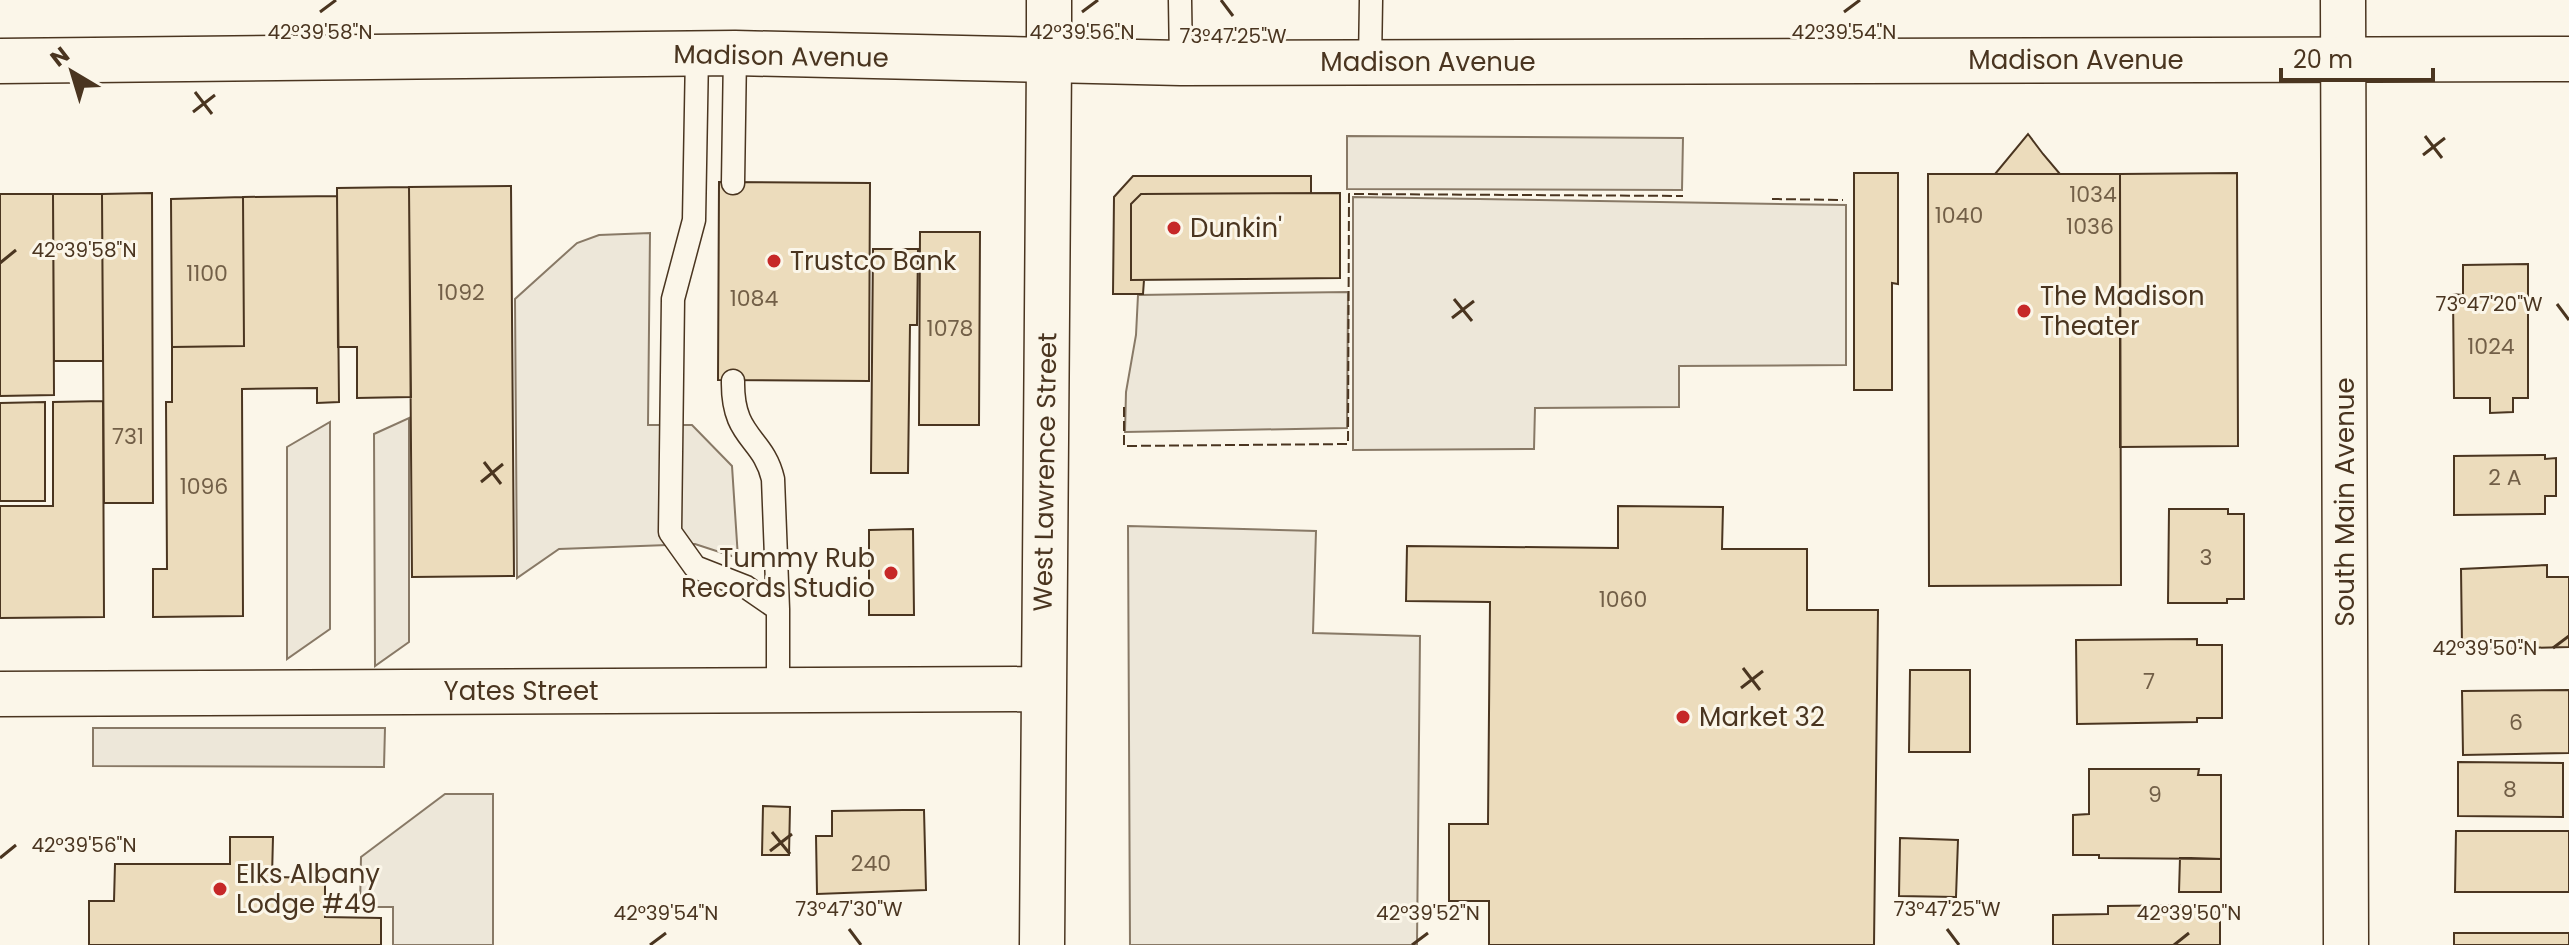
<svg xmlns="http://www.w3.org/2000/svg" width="2569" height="945" viewBox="0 0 2569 945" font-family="Poppins,sans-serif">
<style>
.parking{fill:#ede7d9;stroke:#887966;stroke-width:2}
.building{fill:#ecdcbc;stroke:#4a3520;stroke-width:2}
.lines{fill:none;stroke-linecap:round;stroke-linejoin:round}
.service-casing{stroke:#4a3520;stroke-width:25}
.minor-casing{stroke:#4a3520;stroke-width:47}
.tertiary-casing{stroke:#4a3520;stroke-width:47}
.primary-casing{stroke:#4a3520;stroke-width:47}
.service{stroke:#fbf6e9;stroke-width:22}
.minor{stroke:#fbf6e9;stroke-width:44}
.tertiary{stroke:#fbf6e9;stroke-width:44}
.primary{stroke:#fbf6e9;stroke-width:44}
.fence{stroke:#4a3520;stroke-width:2;stroke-dasharray:10 4;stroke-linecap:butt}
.ticks{fill:none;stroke:#4a3520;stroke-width:3}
.poi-dot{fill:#c62828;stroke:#fbf6e9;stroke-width:3}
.labels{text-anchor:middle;stroke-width:6;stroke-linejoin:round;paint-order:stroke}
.number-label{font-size:22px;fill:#725f47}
.street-label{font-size:26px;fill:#4a3520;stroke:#fbf6e9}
.poi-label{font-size:26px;fill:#4a3520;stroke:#fbf6e9;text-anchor:start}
.ticks-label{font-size:20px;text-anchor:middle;fill:#4a3520;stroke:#fbf6e9;stroke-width:6;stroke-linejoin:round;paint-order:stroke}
</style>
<rect width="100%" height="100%" fill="#fbf6e9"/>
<path class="parking" d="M 1347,136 L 1683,138 L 1682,190 L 1347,189 Z
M 1353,197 L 1846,205 L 1846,365 L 1679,366 L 1679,407 L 1535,408 L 1534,449 L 1353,450 Z
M 650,233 L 648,425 L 692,425 L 732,466 L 738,558 L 695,544 L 559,549 L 517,578 L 515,299 L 577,243 L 599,235 Z
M 1348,292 L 1347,428 L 1125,432 L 1126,392 L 1136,335 L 1138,295 Z
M 409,418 L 409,642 L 375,666 L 374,434 Z
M 330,422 L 330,629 L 287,659 L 287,447 Z
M 1128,526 L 1316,531 L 1313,633 L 1420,636 L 1417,945 L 1130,945 Z
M 93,728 L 385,728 L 384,767 L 93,766 Z
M 445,794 L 493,794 L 493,945 L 393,945 L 393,907 L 360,907 L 361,857 Z"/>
<path class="building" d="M 2028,134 L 2043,154 L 2060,174 L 1995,174 Z
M 1854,173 L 1898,173 L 1898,284 L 1892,283 L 1892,390 L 1854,390 Z
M 2237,173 L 2238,446 L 2120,447 L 2120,174 Z
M 1928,174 L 2120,174 L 2121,585 L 1929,586 Z
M 1133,176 L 1311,176 L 1311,193 L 1141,194 L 1131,204 L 1131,280 L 1144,280 L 1143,294 L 1113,294 L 1114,197 Z
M 719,182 L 870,183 L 869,381 L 718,380 Z
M 511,186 L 514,576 L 412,577 L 409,187 Z
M 409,187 L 411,397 L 357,398 L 357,347 L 338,347 L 337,188 Z
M 152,193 L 153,503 L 104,503 L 102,194 Z
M 1340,193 L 1340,278 L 1131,280 L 1131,204 L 1141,194 Z
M 0,194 L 53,194 L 54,395 L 0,396 Z
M 53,194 L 102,194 L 103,361 L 54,361 Z
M 337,196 L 339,402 L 317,403 L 317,388 L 242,389 L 243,616 L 153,617 L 153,569 L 167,569 L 166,402 L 172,402 L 172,347 L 244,346 L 243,197 Z
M 243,197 L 244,346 L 172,347 L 171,199 Z
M 920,232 L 980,232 L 979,425 L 919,425 Z
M 873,249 L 918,249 L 917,325 L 910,325 L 908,473 L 871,473 Z
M 2528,264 L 2528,398 L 2513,398 L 2513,412 L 2490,413 L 2490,398 L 2454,398 L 2453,294 L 2463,295 L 2463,265 Z
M 103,401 L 104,617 L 0,618 L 0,506 L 53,506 L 53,402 Z
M 45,402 L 45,501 L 0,501 L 0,403 Z
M 2545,455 L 2545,459 L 2556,458 L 2556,496 L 2545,496 L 2545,514 L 2454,515 L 2454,456 Z
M 1618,506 L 1723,507 L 1722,549 L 1807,549 L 1807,610 L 1878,610 L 1874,945 L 1489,945 L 1489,901 L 1449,901 L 1449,824 L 1488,824 L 1490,602 L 1406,601 L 1407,546 L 1618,548 Z
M 2169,509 L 2228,509 L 2228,514 L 2244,514 L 2244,599 L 2227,599 L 2227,603 L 2168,603 Z
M 913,529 L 914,615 L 869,615 L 869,530 Z
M 2547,565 L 2547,577 L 2569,577 L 2569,647 L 2479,649 L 2479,646 L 2462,646 L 2461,569 Z
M 2197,639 L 2197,645 L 2222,645 L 2222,718 L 2197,718 L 2197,722 L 2077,724 L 2076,640 Z
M 1910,670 L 1970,670 L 1970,752 L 1909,752 Z
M 2569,690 L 2569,753 L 2463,755 L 2462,691 Z
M 2458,762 L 2563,763 L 2563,817 L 2458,816 Z
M 2089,769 L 2199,769 L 2198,775 L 2221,775 L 2221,859 L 2099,858 L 2099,855 L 2073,855 L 2073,815 L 2089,814 Z
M 763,806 L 790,807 L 789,855 L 762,855 Z
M 903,810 L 924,810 L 926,890 L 817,894 L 816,836 L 832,836 L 832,811 Z
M 2456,831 L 2569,831 L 2569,892 L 2455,892 Z
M 230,837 L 273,837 L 272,877 L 325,878 L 325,917 L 381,918 L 381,945 L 89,945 L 89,901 L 114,901 L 115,864 L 230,864 Z
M 1900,838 L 1958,840 L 1956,897 L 1899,896 Z
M 2180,858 L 2221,859 L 2221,892 L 2179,892 Z
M 2196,905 L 2197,912 L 2220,912 L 2220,945 L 2053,945 L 2053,915 L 2108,914 L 2108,906 Z
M 2454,933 L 2569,933 L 2569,945 L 2454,945 Z"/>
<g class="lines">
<g class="service-casing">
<path id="service" d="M 1180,0 L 1181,63
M 697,54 L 694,220 L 673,299 L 670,532 L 695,567 L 746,587 L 778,609 L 778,690
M 1370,62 L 1371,0
M 733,183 L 735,53
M 733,381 C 732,439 763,436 773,479 L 778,609"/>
</g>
<g class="minor-casing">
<path id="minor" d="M 0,694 L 1043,689
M 1042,945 L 1049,61"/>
</g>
<g class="tertiary-casing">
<path id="tertiary" d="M 1049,0 L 1049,61
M 2343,0 L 2346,945"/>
</g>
<g class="primary-casing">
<path id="primary" d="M 0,61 L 735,53 L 1181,63 L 2569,59"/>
</g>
<use href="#service" class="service"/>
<use href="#minor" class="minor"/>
<use href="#tertiary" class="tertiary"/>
<use href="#primary" class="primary"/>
<path class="fence" d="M 1772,199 L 1843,200
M 1124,407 L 1124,446 L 1348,444 L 1349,194 L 1683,196"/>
</g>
<path class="ticks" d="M 1221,0 L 1233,16M 320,12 L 336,0M 1082,12 L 1098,0M 1844,12 L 1860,0M 195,92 L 212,114M 193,112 L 215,95M 2425,136 L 2442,158M 2423,155 L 2445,138M 0,263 L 16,250M 1454,299 L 1472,321M 2557,304 L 2569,320M 1452,318 L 1474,301M 484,462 L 501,484M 481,482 L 503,464M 2553,648 L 2569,636M 1743,668 L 1760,690M 1741,688 L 1763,671M 772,832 L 790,854M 770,851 L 792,834M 0,858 L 16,845M 849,929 L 861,945M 1947,929 L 1959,945M 650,945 L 666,933M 1412,945 L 1428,933M 2174,945 L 2189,933"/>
<g class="poi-dot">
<circle cx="1174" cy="228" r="8"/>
<circle cx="774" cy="261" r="8"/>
<circle cx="2024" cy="311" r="8"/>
<circle cx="891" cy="573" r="8"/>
<circle cx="1683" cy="717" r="8"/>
<circle cx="220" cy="889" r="8"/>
</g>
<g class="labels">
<g class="number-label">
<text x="2093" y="202">1034</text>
<text x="1959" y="223">1040</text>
<text x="2090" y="234">1036</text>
<text x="207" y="281">1100</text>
<text x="461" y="300">1092</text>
<text x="754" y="306">1084</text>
<text x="950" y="336">1078</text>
<text x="2491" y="354">1024</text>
<text x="128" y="444">731</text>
<text x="2505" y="485">2 A</text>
<text x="204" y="494">1096</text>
<text x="2206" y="565">3</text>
<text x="1623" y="607">1060</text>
<text x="2149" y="689">7</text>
<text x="2516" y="730">6</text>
<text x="2510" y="797">8</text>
<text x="2155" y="802">9</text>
<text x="871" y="871">240</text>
</g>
<g class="street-label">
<text transform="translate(781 56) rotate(1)" y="9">Madison Avenue</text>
<text x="2076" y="69">Madison Avenue</text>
<text x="1428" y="71">Madison Avenue</text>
<text transform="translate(1045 472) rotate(-89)" y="9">West Lawrence Street</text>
<text transform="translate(2345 502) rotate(-90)" y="9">South Main Avenue</text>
<text x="521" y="700">Yates Street</text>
</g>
<g class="poi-label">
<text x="1190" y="237">Dunkin'</text>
<text x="790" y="270">Trustco Bank</text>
<text x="2040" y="305">The Madison<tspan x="2040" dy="30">Theater</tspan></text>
<text x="875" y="567" text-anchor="end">Tummy Rub<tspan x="875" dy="30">Records Studio</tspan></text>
<text x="1699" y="726">Market 32</text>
<text x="236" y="883">Elks Albany<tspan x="236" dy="30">Lodge #49</tspan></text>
</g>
</g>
<g class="ticks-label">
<text x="320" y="39">42°39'58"N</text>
<text x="1082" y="39">42°39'56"N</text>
<text x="1844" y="39">42°39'54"N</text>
<text x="1233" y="43">73°47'25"W</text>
<text x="84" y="257">42°39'58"N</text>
<text x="2489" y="311">73°47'20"W</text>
<text x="2485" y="655">42°39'50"N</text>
<text x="84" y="852">42°39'56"N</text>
<text x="849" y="916">73°47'30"W</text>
<text x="1947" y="916">73°47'25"W</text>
<text x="666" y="920">42°39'54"N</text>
<text x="1428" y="920">42°39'52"N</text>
<text x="2189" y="920">42°39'50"N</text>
</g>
<g transform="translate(72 72) rotate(322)" stroke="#fbf6e9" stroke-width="6" paint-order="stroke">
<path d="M0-6L14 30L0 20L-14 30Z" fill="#4a3520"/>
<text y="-12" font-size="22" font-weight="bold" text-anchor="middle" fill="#4a3520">N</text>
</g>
<path d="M2281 68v12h152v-12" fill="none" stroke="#4a3520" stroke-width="4"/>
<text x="2293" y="68" font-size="24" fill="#4a3520" stroke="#fbf6e9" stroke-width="6" paint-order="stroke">20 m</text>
</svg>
